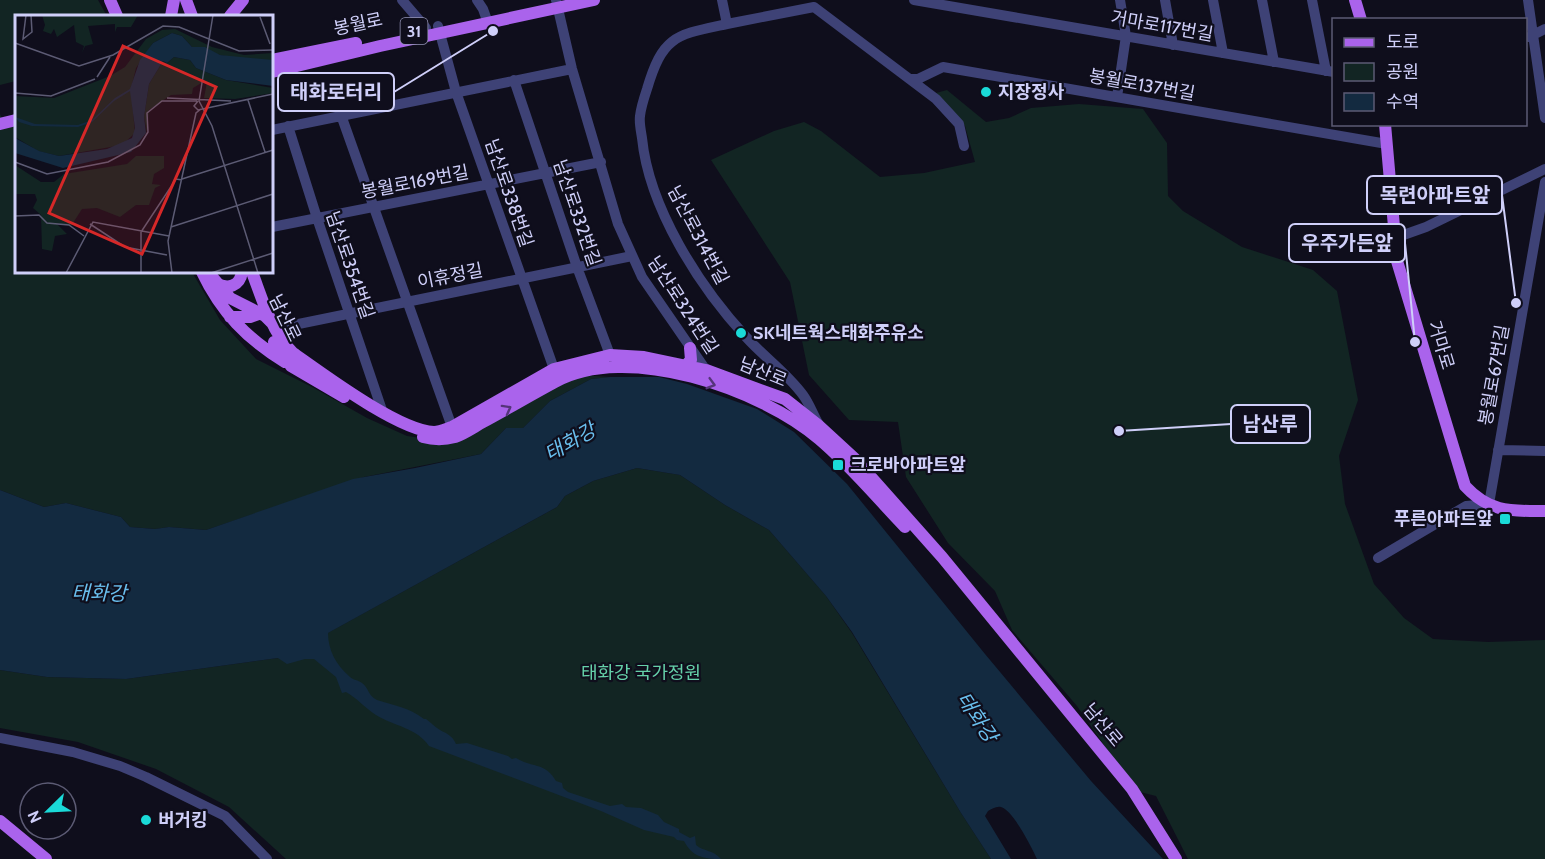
<svg xmlns="http://www.w3.org/2000/svg" width="1545" height="859" viewBox="0 0 1545 859" font-family="Cabin,'Noto Sans KR',sans-serif">
<style>
.green{fill:#122523}
.water{fill:#132a40}
.lines{fill:none;stroke-linecap:round;stroke-linejoin:round}
.minor{stroke:#3e4276;stroke-width:10}
.major{stroke:#aa63ec;stroke-width:12}
.oneway{stroke:#55347a}
.poi-dot{fill:#1adad8;stroke:#0f0e1c;stroke-width:2}
.labels{text-anchor:middle;stroke-width:4.5;stroke-linejoin:round;paint-order:stroke}
.shield{fill:#0f0e1c;stroke:#9595b7;stroke-width:1.5}
.shield-label{font-size:16px;font-weight:bold;fill:#cfcff9}
.street-label{font-size:18px;fill:#cfcff9;stroke:#0f0e1c}
.poi-label{font-size:18px;font-weight:bold;fill:#cfcff9;stroke:#0f0e1c;text-anchor:start}
.park-label{font-size:18px;fill:#65d0a9;stroke:#0f0e1c}
.water-label{font-size:20px;font-style:italic;fill:#69beed;stroke:#0f0e1c}
.inset-road{fill:none;stroke:#5c5b74;stroke-width:1.5}
.view{fill:#d62828;fill-opacity:0.15;stroke:#d62828;stroke-width:3}
.inset-edge{fill:none;stroke:#cfcff9;stroke-width:3}
.leader{fill:none;stroke:#cfcff9;stroke-width:2}
.callout-dot{fill:#cfcff9;stroke:#0f0e1c;stroke-width:2}
.callout{fill:#0f0e1c;stroke:#cfcff9;stroke-width:2}
.callout-label{font-size:20px;text-anchor:middle;font-weight:bold;fill:#cfcff9}
</style>
<rect width="100%" height="100%" fill="#0f0e1c"/>
<path class="green" d="M 0,0 L 98,0 L 107,16 L 16,16 L 16,81 L 0,85 Z
M 947,90 L 986,122 L 1009,118 L 1031,108 L 1079,104 L 1143,109 L 1167,143 L 1168,196 L 1183,211 L 1242,247 L 1313,270 L 1337,291 L 1358,400 L 1339,456 L 1345,504 L 1374,584 L 1404,618 L 1433,639 L 1488,642 L 1545,640 L 1545,859 L 1188,859 L 1156,796 L 1136,791 L 1077,706 L 1012,630 L 995,591 L 948,543 L 906,477 L 898,422 L 849,420 L 809,375 L 790,282 L 711,160 L 774,131 L 804,122 L 821,131 L 880,177 L 924,173 L 975,162 L 965,126 L 936,93 Z
M 0,114 L 2,119 L 16,115 L 16,272 L 192,272 L 220,320 L 256,359 L 314,388 L 367,418 L 407,436 L 435,440 L 581,375 L 610,377 L 591,379 L 550,401 L 523,428 L 506,428 L 481,454 L 364,477 L 206,530 L 169,527 L 155,529 L 130,527 L 121,517 L 66,503 L 44,507 L 0,490 Z
M 637,468 L 680,475 L 725,505 L 769,530 L 826,596 L 852,633 L 961,813 L 991,859 L 286,859 L 229,807 L 156,769 L 78,742 L 0,728 L 0,670 L 47,677 L 126,679 L 278,658 L 324,635 L 557,507 L 565,496 L 593,481 Z"/>
<path class="water" d="M 610,377 L 659,377 L 687,384 L 757,409 L 794,432 L 847,484 L 985,654 L 1091,781 L 1163,859 L 1037,859 C 1032,848 1013,810 1001,807 C 996,806 992,809 988,811 L 985,816 L 1011,859 L 991,859 L 961,813 L 852,632 L 826,596 L 769,530 L 725,505 L 680,475 L 637,468 L 593,481 L 565,496 L 557,507 L 526,524 L 328,633 C 328,650 336,665 350,677 C 353,680 358,680 362,683 C 369,688 368,696 377,700 C 395,706 408,707 424,719 L 426,719 C 430,722 435,727 440,730 C 447,734 452,735 456,744 L 467,743 L 508,756 L 512,759 L 516,758 C 532,768 545,762 556,781 L 562,783 L 563,788 L 568,792 L 610,806 L 622,804 L 626,807 L 641,808 L 658,815 L 664,822 L 679,829 L 679,832 L 690,838 L 695,836 L 696,845 C 704,852 712,849 721,859 C 704,859 692,857 684,841 L 677,840 L 674,837 L 644,830 L 601,811 L 429,746 C 417,728 394,726 376,715 C 365,708 357,698 346,692 L 342,693 L 336,677 L 314,659 L 305,659 L 287,664 L 278,658 L 126,679 L 47,677 L 0,670 L 0,490 L 44,507 L 66,503 L 121,517 L 130,527 L 155,529 L 169,527 L 206,530 L 353,479 L 415,468 L 481,454 L 506,428 L 523,428 L 550,401 L 591,379 Z"/>
<g class="lines">
<path class="minor" d="M 402,0 L 426,28
M 477,0 L 483,9 L 488,23
M 556,0 L 572,69 L 618,224 L 642,277 L 706,370
M 722,0 L 727,24 L 814,7 L 936,99 L 959,124 L 964,146
M 914,0 L 1334,72
M 1165,0 L 1173,45
M 1213,0 L 1223,53
M 1262,0 L 1274,62
M 1312,0 L 1326,71
M 1528,0 L 1545,118
M 727,24 C 676,35 663,35 647,89 C 644,98 641,107 640,116 C 639,123 641,131 642,138 C 649,208 699,286 746,337 C 764,357 787,373 803,395 C 809,403 813,414 818,423
M 438,26 L 456,92 L 554,369
M 1529,37 L 1545,29
M 911,79 L 918,79 L 943,67 L 1387,144
M 514,80 L 577,267 L 610,355
M 1117,97 L 1126,36 L 1120,0
M 341,115 L 452,427
M 288,126 L 317,218 L 383,413
M 272,130 L 572,69
M 272,227 L 601,162
M 1395,238 L 1426,227 L 1545,169
M 274,329 L 632,256
M 1498,450 L 1545,451
M 1378,558 L 1466,506 L 1489,504 L 1545,182
M 0,738 L 73,752 L 120,766 L 146,777 L 225,816 L 267,859"/>
<path class="major" d="M 110,0 L 117,16
M 186,0 L 192,16
M 1355,0 L 1361,20
M 171,16 L 174,0
M 230,16 L 243,0
M 272,60 L 356,43
M 272,72 L 380,46 L 594,0
M 0,124 L 16,120
M 1385,124 L 1397,261 L 1465,486 C 1490,513 1511,511 1545,511
M 202,272 C 221,312 247,339 285,362
M 252,272 C 263,301 271,331 293,353 C 323,374 399,431 434,432 C 439,432 446,429 452,427 L 554,369 L 610,355 L 644,357 L 706,370 L 785,399 L 818,425 L 855,459 L 942,557 L 1132,789 L 1176,859
M 213,278 L 230,298 L 265,316 L 272,323
M 216,283 C 228,290 240,286 242,272
M 230,317 L 250,317 L 264,312
M 274,342 L 291,366 L 344,397
M 685,366 L 691,360 L 690,348
M 423,437 C 434,440 444,440 455,437 C 464,434 474,427 483,422 C 507,409 531,395 555,382 C 626,342 761,389 819,439 C 850,465 877,498 905,527
M 0,821 L 46,859"/>
</g>
<defs><path id="oneway-chevron" d="M-2-3.5L2.5 0L-2 3.5" fill="none" stroke-width="1.6" stroke-linecap="round" stroke-linejoin="round" transform="scale(1.5)"/></defs>
<g class="oneway">
<use href="#oneway-chevron" transform="translate(711 384) rotate(16)"/>
<use href="#oneway-chevron" transform="translate(507 409) rotate(-29)"/>
</g>
<g class="poi-dot">
<circle cx="986" cy="92" r="6"/>
<circle cx="741" cy="333" r="6"/>
<rect x="832" y="459" width="12" height="12" rx="3"/>
<rect x="1499" y="513" width="12" height="12" rx="3"/>
<circle cx="146" cy="820" r="6"/>
</g>
<g class="labels">
<rect class="shield" x="400.5" y="18" width="27" height="26" rx="4.5"/>
<g class="shield-label">
<text x="414" y="37">31</text>
</g>
<g class="street-label">
<text transform="translate(358 24) rotate(-12)" y="6">봉월로</text>
<text transform="translate(1162 26) rotate(10)" y="6">거마로117번길</text>
<text transform="translate(1142 85) rotate(10)" y="6">봉월로137번길</text>
<text transform="translate(415 182) rotate(-11)" y="6">봉월로169번길</text>
<text transform="translate(509 193) rotate(71)" y="6">남산로338번길</text>
<text transform="translate(577 213) rotate(71)" y="6">남산로332번길</text>
<text transform="translate(698 235) rotate(62)" y="6">남산로314번길</text>
<text transform="translate(350 265) rotate(71)" y="6">남산로354번길</text>
<text transform="translate(450 276) rotate(-11)" y="6">이휴정길</text>
<text transform="translate(683 305) rotate(57)" y="6">남산로324번길</text>
<text transform="translate(285 318) rotate(64)" y="6">남산로</text>
<text transform="translate(1441 345) rotate(73)" y="6">거마로</text>
<text transform="translate(763 372) rotate(22)" y="6">남산로</text>
<text transform="translate(1494 375) rotate(-80)" y="6">봉월로67번길</text>
<text transform="translate(1103 725) rotate(50)" y="6">남산로</text>
</g>
<g class="poi-label">
<text x="998" y="98">지장정사</text>
<text x="753" y="339">SK네트웍스태화주유소</text>
<text x="850" y="471">크로바아파트앞</text>
<text x="1493" y="525" text-anchor="end">푸른아파트앞</text>
<text x="158" y="826">버거킹</text>
</g>
<g class="park-label">
<text x="641" y="679">태화강 국가정원</text>
</g>
<g class="water-label">
<text transform="translate(570 442) rotate(-30)" y="7">태화강</text>
<text transform="translate(99 593) rotate(1)" y="7">태화강</text>
<text transform="translate(977 717) rotate(56)" y="7">태화강</text>
</g>
</g>
<g transform="translate(15 15)">
<rect width="258" height="258" fill="#0f0e1c"/>
<path d="M 27,0 L 123,0 L 116,12 L 102,12 L 100,17 L 100,9 L 73,11 L 78,29 L 70,31 L 67,38 L 69,31 L 61,27 L 59,10 L 42,22 L 39,14 L 36,19 L 28,16 L 30,10 ZM 160,14 L 197,32 L 229,40 L 258,38 L 258,45 L 241,47 L 205,40 L 177,32 L 167,21 L 157,18 L 138,28 L 121,53 L 116,74 L 120,118 L 107,130 L 44,141 L 23,136 L 0,122 L 0,81 L 39,83 L 95,61 L 110,52 L 131,24 L 147,15 ZM 159,42 L 175,45 L 181,53 L 211,65 L 258,73 L 258,78 L 220,84 L 189,83 L 192,67 L 188,67 L 178,73 L 177,79 L 156,80 L 134,95 L 132,117 L 129,102 L 134,69 L 148,46 L 152,48 ZM 121,141 L 149,141 L 149,153 L 139,159 L 137,169 L 146,170 L 140,173 L 134,190 L 121,190 L 105,202 L 82,193 L 67,194 L 56,211 L 41,208 L 52,219 L 40,221 L 37,236 L 27,234 L 26,200 L 18,193 L 22,185 L 20,179 L 0,179 L 0,150 L 26,167 L 39,167 L 49,159 L 112,149 Z" fill="#122523"/>
<path d="M 157,18 L 167,21 L 177,32 L 190,32 L 205,40 L 258,45 L 258,71 L 211,65 L 181,53 L 175,45 L 159,42 L 152,48 L 148,46 L 134,69 L 129,102 L 131,118 L 116,137 L 48,153 L 0,138 L 0,123 L 24,136 L 44,141 L 92,134 L 117,123 L 120,113 L 115,76 L 99,86 L 77,107 L 63,112 L 17,111 L 4,107 L 0,102 L 20,109 L 63,110 L 77,105 L 100,83 L 115,74 L 125,45 L 138,28 Z" fill="#132a40"/>
<path class="inset-road" d="M 11,0 L 8,24 L 17,17 L 16,0M 245,2 L 255,29M 0,28 L 64,51 L 98,40 L 148,11 L 164,12 L 224,36 L 258,35M 82,62 L 95,42M 0,78 L 36,81 L 80,64M 152,83 L 216,86M 233,85 L 250,137M 183,86 L 179,91 L 183,95 L 258,79M 184,86 L 197,111 L 243,258M 184,86 L 198,0M 0,147 L 32,159 L 93,147 L 125,130 L 133,117 L 132,98 L 147,86 L 182,86M 167,164 L 258,135M 0,201 L 24,200 L 32,208 L 54,210 L 69,221M 75,209 L 110,232 L 152,240M 156,212 L 258,179M 51,258 L 78,207 L 154,221M 126,258 L 126,217 L 161,164 L 167,165M 157,258 L 153,226 L 181,98 L 186,94M 196,258 L 258,238"/>
<path class="view" d="M 108,31 L 201,72 L 127,239 L 34,198 Z"/>
<rect width="258" height="258" class="inset-edge"/>
</g>
<path class="leader" d="M493 31L394 92M1516 303L1502 195M1415 342L1405 243M1119 431L1231 424"/>
<g class="callout-dot">
<circle cx="493" cy="31" r="6"/>
<circle cx="1516" cy="303" r="6"/>
<circle cx="1415" cy="342" r="6"/>
<circle cx="1119" cy="431" r="6"/>
</g>
<g class="callout">
<rect x="278" y="73" width="116" height="38" rx="6"/>
<rect x="1367" y="176" width="135" height="38" rx="6"/>
<rect x="1289" y="224" width="116" height="38" rx="6"/>
<rect x="1231" y="405" width="79" height="38" rx="6"/>
</g>
<g class="callout-label">
<text x="336" y="99">태화로터리</text>
<text x="1435" y="202">목련아파트앞</text>
<text x="1347" y="250">우주가든앞</text>
<text x="1270" y="431">남산루</text>
</g>
<rect x="1332" y="18" width="195" height="108" fill="#0f0e1c" stroke="#5c5b74" stroke-width="1.5"/>
<rect x="1344" y="38" width="30" height="9" fill="#aa63ec" stroke="#5c5b74" stroke-width="1.5"/>
<text x="1386" y="48" font-size="18" fill="#cfcff9">도로</text>
<rect x="1344" y="63" width="30" height="18" fill="#122523" stroke="#5c5b74" stroke-width="1.5"/>
<text x="1386" y="78" font-size="18" fill="#cfcff9">공원</text>
<rect x="1344" y="93" width="30" height="18" fill="#132a40" stroke="#5c5b74" stroke-width="1.5"/>
<text x="1386" y="108" font-size="18" fill="#cfcff9">수역</text>
<g transform="translate(48 811) rotate(246)"><circle r="28" fill="#0f0e1c" stroke="#5c5b74" stroke-width="1.5"/>
<path d="M0-4.5L10 22L0 15L-10 22Z" fill="#1adad8"/>
<text y="-9" font-size="16" font-weight="bold" text-anchor="middle" fill="#cfcff9">N</text>
</g>
</svg>
